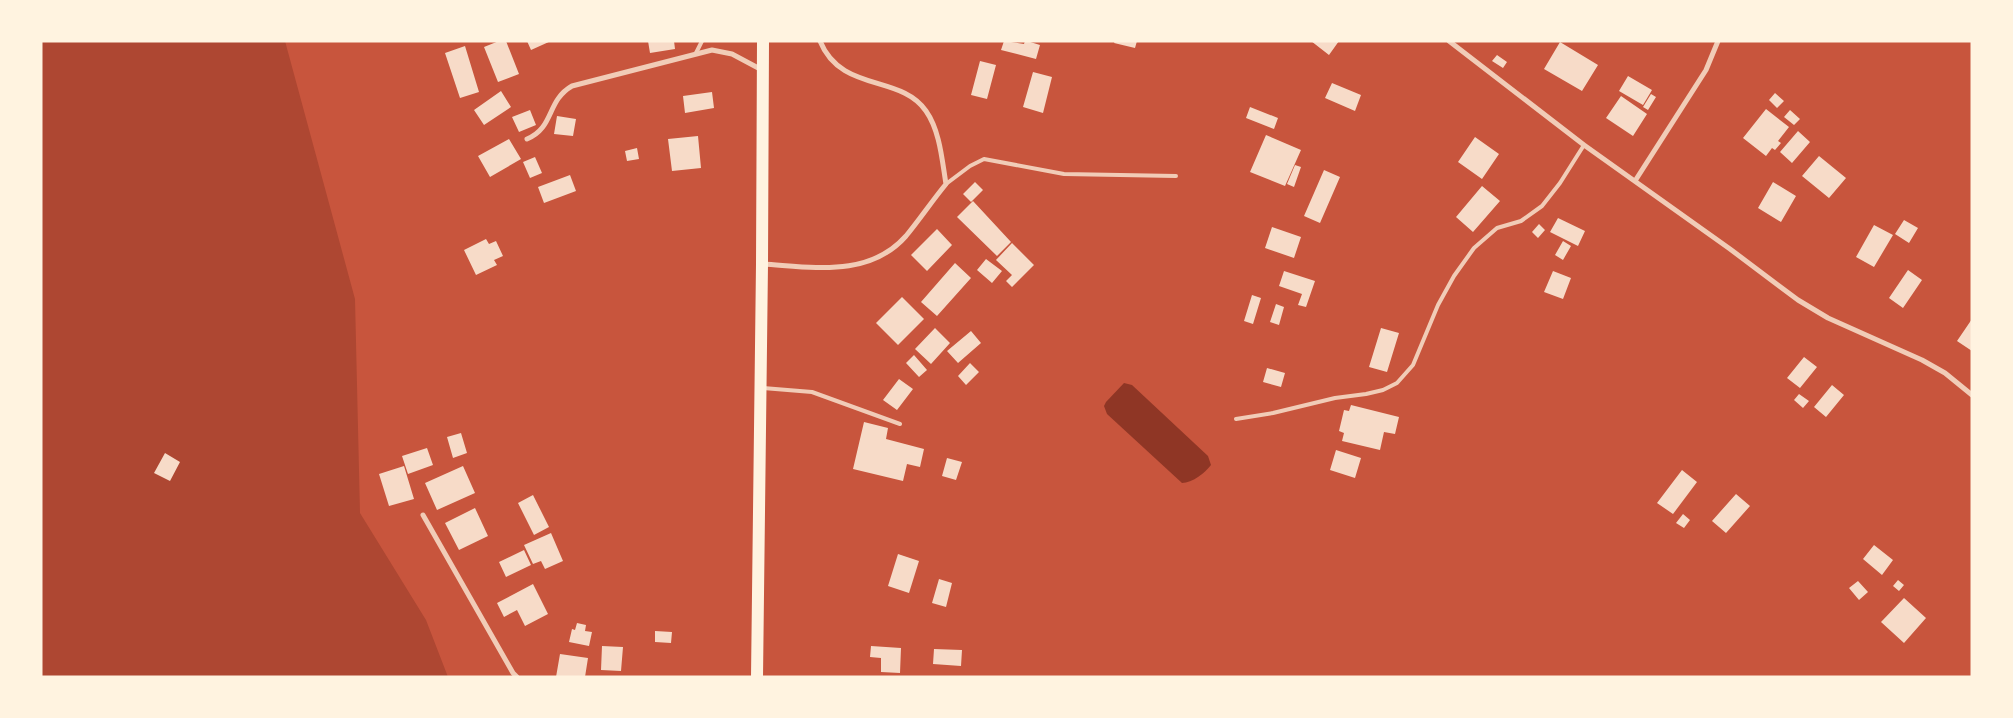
<svg xmlns="http://www.w3.org/2000/svg" width="2013" height="718" viewBox="0 0 2013 718" font-family="'Nunito Sans',sans-serif">
<style>
.green{fill:#ae4732}
.water{fill:#8f3625}
.building{fill:#f7dbc8}
.lines{fill:none;stroke-linecap:round;stroke-linejoin:round}
.service{stroke:#f1ccb7;stroke-width:4}
.minor{stroke:#f1ccb7;stroke-width:5}
.primary{stroke:#fff3e0;stroke-width:12}
</style>
<rect width="100%" height="100%" fill="#c8553d"/>
<path class="green" d="M 41,41 L 285,41 L 355,299 L 360,513 L 426,620 L 448,677 L 41,677 Z"/>
<path class="water" d="M 1124,383 L 1132,385 L 1208,456 L 1211,465 C 1205,473 1192,483 1182,483 L 1107,414 L 1104,406 L 1106,402 Z"/>
<path class="building" d="M 499,41 L 506,41 L 519,74 L 498,82 L 484,47 Z
M 527,41 L 551,41 L 531,50 Z
M 648,41 L 674,41 L 675,49 L 650,53 Z
M 1004,41 L 1024,44 L 1025,41 L 1027,41 L 1040,45 L 1036,59 L 1001,50 Z
M 1115,41 L 1137,41 L 1135,48 L 1114,43 Z
M 1311,41 L 1339,41 L 1329,55 Z
M 1560,42 L 1598,65 L 1582,91 L 1544,69 Z
M 465,46 L 479,92 L 460,98 L 445,53 Z
M 1497,55 L 1507,62 L 1503,68 L 1492,61 Z
M 980,61 L 996,65 L 987,99 L 971,95 Z
M 1033,72 L 1052,77 L 1043,113 L 1023,107 Z
M 1628,76 L 1652,90 L 1643,105 L 1619,91 Z
M 1332,83 L 1361,95 L 1355,111 L 1325,98 Z
M 501,91 L 511,107 L 484,125 L 474,110 Z
M 712,92 L 714,108 L 685,113 L 683,96 Z
M 1775,93 L 1784,101 L 1777,108 L 1769,100 Z
M 1651,94 L 1656,97 L 1648,110 L 1643,107 Z
M 1621,96 L 1647,114 L 1633,136 L 1606,118 Z
M 1250,107 L 1278,118 L 1274,129 L 1246,118 Z
M 1766,109 L 1789,127 L 1778,141 L 1781,143 L 1775,150 L 1772,148 L 1766,156 L 1743,138 Z
M 530,110 L 536,125 L 519,132 L 512,117 Z
M 1790,110 L 1800,119 L 1794,125 L 1784,117 Z
M 557,116 L 576,119 L 573,136 L 554,134 Z
M 1798,131 L 1810,142 L 1792,163 L 1780,152 Z
M 1266,135 L 1301,150 L 1285,186 L 1250,172 Z
M 698,136 L 701,168 L 672,171 L 668,139 Z
M 1475,137 L 1499,154 L 1482,179 L 1458,162 Z
M 509,139 L 521,159 L 490,177 L 478,156 Z
M 637,148 L 639,159 L 627,161 L 625,151 Z
M 1819,156 L 1846,178 L 1829,198 L 1802,176 Z
M 535,157 L 542,173 L 530,178 L 523,162 Z
M 1295,165 L 1301,167 L 1294,187 L 1287,184 Z
M 1324,170 L 1340,177 L 1320,223 L 1304,216 Z
M 570,175 L 576,191 L 544,203 L 538,187 Z
M 975,182 L 983,190 L 971,202 L 963,194 Z
M 1773,182 L 1796,196 L 1781,222 L 1758,208 Z
M 1482,186 L 1500,201 L 1473,232 L 1456,217 Z
M 973,201 L 1011,242 L 997,256 L 957,217 Z
M 1558,218 L 1585,231 L 1578,246 L 1550,232 Z
M 1904,220 L 1918,228 L 1909,243 L 1895,234 Z
M 1539,224 L 1545,230 L 1538,238 L 1532,232 Z
M 1874,225 L 1893,235 L 1874,267 L 1856,257 Z
M 1272,227 L 1301,237 L 1294,258 L 1265,248 Z
M 937,229 L 952,245 L 927,271 L 911,255 Z
M 486,239 L 489,244 L 496,241 L 503,256 L 494,260 L 497,265 L 476,275 L 464,250 Z
M 1563,241 L 1571,246 L 1563,260 L 1555,255 Z
M 1012,243 L 1034,265 L 1012,287 L 1006,281 L 1012,275 L 996,260 Z
M 986,259 L 1002,271 L 992,283 L 977,270 Z
M 955,263 L 971,278 L 937,316 L 921,302 Z
M 1908,270 L 1922,280 L 1903,308 L 1889,298 Z
M 1284,271 L 1315,281 L 1306,307 L 1298,305 L 1302,294 L 1279,286 Z
M 1553,271 L 1571,278 L 1563,299 L 1544,292 Z
M 1252,295 L 1261,298 L 1253,324 L 1244,321 Z
M 902,297 L 924,319 L 898,345 L 876,323 Z
M 1276,304 L 1284,307 L 1279,325 L 1270,322 Z
M 1972,319 L 1972,351 L 1957,341 Z
M 935,328 L 950,343 L 931,364 L 915,349 Z
M 1381,328 L 1399,333 L 1387,372 L 1369,367 Z
M 971,331 L 981,343 L 958,363 L 947,351 Z
M 914,355 L 927,370 L 919,377 L 906,363 Z
M 1804,357 L 1817,367 L 1800,388 L 1787,378 Z
M 970,363 L 979,372 L 966,385 L 958,376 Z
M 1267,368 L 1285,373 L 1281,387 L 1263,382 Z
M 899,379 L 913,389 L 897,410 L 883,400 Z
M 1832,385 L 1844,395 L 1826,417 L 1814,407 Z
M 1799,394 L 1809,401 L 1803,408 L 1794,400 Z
M 1351,405 L 1399,417 L 1395,434 L 1384,432 L 1380,450 L 1342,441 L 1344,433 L 1339,431 L 1344,410 L 1349,411 Z
M 864,422 L 888,428 L 886,439 L 924,449 L 920,467 L 907,464 L 903,481 L 853,469 Z
M 461,433 L 467,453 L 453,458 L 447,437 Z
M 427,448 L 433,465 L 408,474 L 402,456 Z
M 1336,450 L 1361,458 L 1355,478 L 1330,470 Z
M 165,453 L 180,462 L 170,481 L 154,473 Z
M 947,458 L 962,462 L 956,480 L 942,476 Z
M 404,466 L 414,499 L 389,506 L 379,474 Z
M 463,466 L 475,493 L 437,510 L 425,483 Z
M 1682,470 L 1697,482 L 1673,514 L 1657,503 Z
M 1736,494 L 1750,506 L 1726,533 L 1712,521 Z
M 533,495 L 549,527 L 534,535 L 518,503 Z
M 475,508 L 488,536 L 459,550 L 445,523 Z
M 1683,514 L 1690,520 L 1684,528 L 1676,523 Z
M 551,533 L 563,561 L 545,569 L 541,561 L 533,564 L 524,545 Z
M 1874,545 L 1893,560 L 1882,575 L 1863,559 Z
M 524,550 L 531,565 L 506,577 L 499,562 Z
M 898,554 L 919,561 L 909,593 L 888,586 Z
M 939,579 L 952,583 L 946,607 L 932,603 Z
M 1898,580 L 1904,585 L 1899,591 L 1893,586 Z
M 1858,581 L 1868,592 L 1859,600 L 1849,588 Z
M 533,584 L 548,614 L 525,626 L 517,610 L 504,617 L 497,603 Z
M 1904,598 L 1926,618 L 1904,643 L 1881,622 Z
M 577,623 L 586,625 L 585,631 L 592,632 L 589,646 L 569,642 L 572,629 L 575,630 Z
M 655,631 L 672,632 L 671,643 L 655,642 Z
M 602,646 L 623,647 L 621,671 L 601,670 Z
M 871,646 L 901,648 L 900,673 L 881,672 L 881,658 L 870,657 Z
M 934,649 L 962,650 L 961,666 L 933,664 Z
M 560,654 L 588,658 L 585,677 L 556,677 Z"/>
<g class="lines">
<path class="service" d="M 696,53 L 702,41
M 946,184 L 970,166 L 984,159 L 1064,174 L 1176,176
M 763,388 L 812,392 L 900,424
M 1236,419 L 1273,413 L 1335,398 L 1366,394 L 1383,390 L 1397,383 L 1413,365 L 1438,305 L 1454,276 L 1474,248 L 1497,228 L 1521,221 L 1542,206 L 1560,183 L 1584,145"/>
<path class="minor" d="M 1449,41 L 1584,145 L 1730,249 L 1798,300 L 1828,318 L 1922,360 L 1945,373 L 1972,395
M 527,139 C 555,127 546,101 572,86 L 712,50 L 732,54 L 762,70
M 1635,181 L 1706,70 L 1718,41
M 763,264 C 813,267 869,278 906,236 C 920,219 932,201 946,184 C 942,160 940,131 926,111 C 901,74 841,93 820,41
M 423,515 L 513,673 L 517,677"/>
<path class="primary" d="M 757,677 L 762,264 L 763,41"/>
</g>
<rect width="2013" height="718" fill="none" stroke="#fff3e0" stroke-width="85"/>
</svg>
